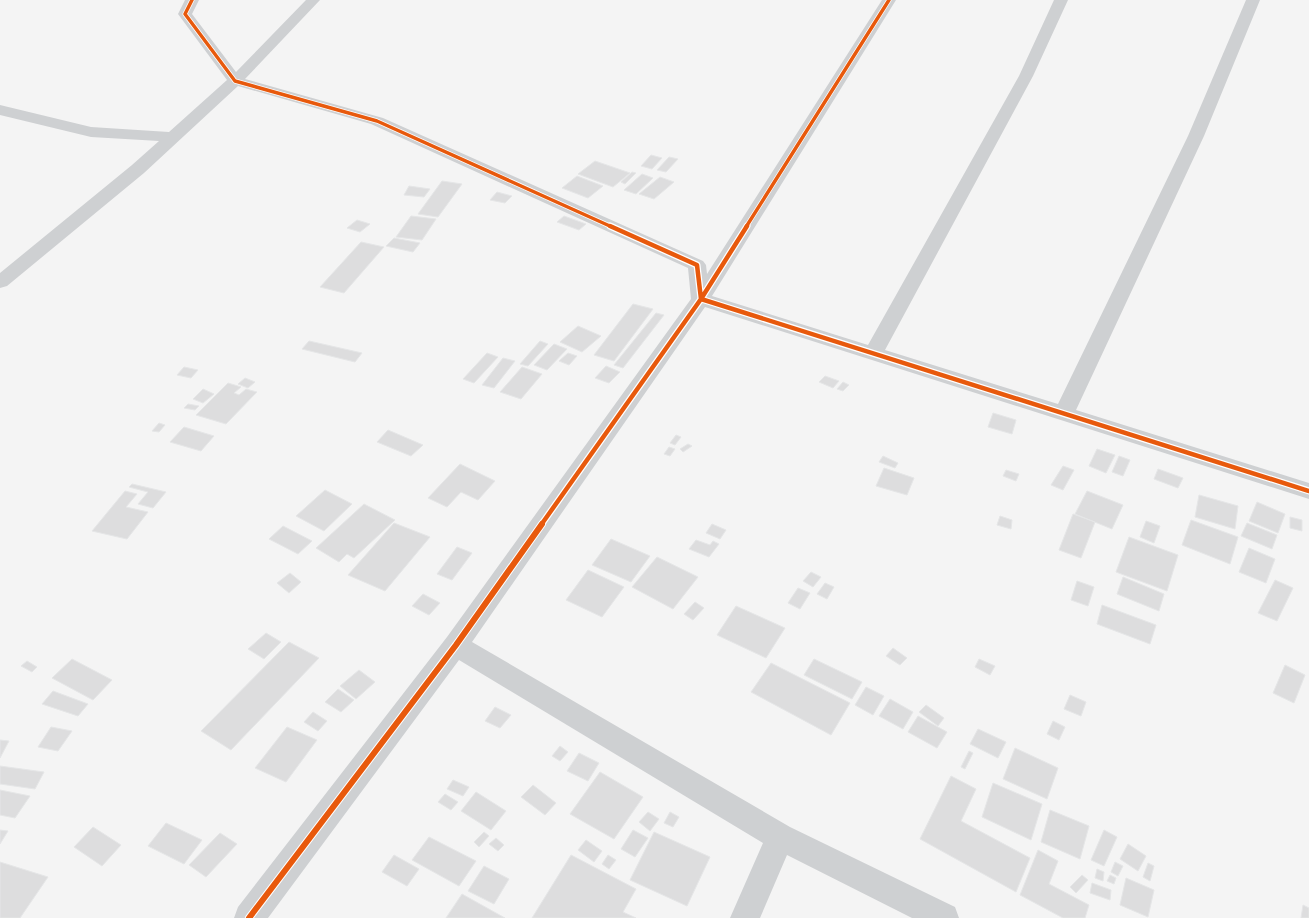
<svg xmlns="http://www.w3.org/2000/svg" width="1309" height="918" viewBox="0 0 1309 918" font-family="'Varela Round',sans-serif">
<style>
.building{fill:#ddddde;stroke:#e5e6e7}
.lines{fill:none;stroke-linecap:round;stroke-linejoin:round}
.minor{fill:#ced0d2;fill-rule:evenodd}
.cycleway-far2-casing{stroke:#fff;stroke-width:5}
.cycleway-far1-casing{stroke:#fff;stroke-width:7}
.cycleway-casing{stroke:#fff;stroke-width:8}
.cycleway-far2{stroke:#e8590c;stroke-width:3.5}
.cycleway-far1{stroke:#e8590c;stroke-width:4.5}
.cycleway{stroke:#e8590c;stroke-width:6}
</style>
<rect width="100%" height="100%" fill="#f4f4f4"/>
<path class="building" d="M 651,155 L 662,158 L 652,169 L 641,166 Z
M 669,157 L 678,159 L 666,172 L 657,170 Z
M 595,161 L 630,173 L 613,187 L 578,174 Z
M 632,172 L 636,173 L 625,184 L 621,182 Z
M 642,174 L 653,178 L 636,194 L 624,190 Z
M 577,176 L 603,186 L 588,198 L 562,188 Z
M 660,177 L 674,182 L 654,199 L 639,194 Z
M 442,181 L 462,184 L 438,217 L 418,214 Z
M 409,186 L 430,189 L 424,197 L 404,195 Z
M 497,192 L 512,196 L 505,203 L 490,200 Z
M 411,216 L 436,219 L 422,240 L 396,237 Z
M 564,216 L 586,224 L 579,230 L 557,222 Z
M 357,220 L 370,224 L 360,232 L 347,228 Z
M 394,238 L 420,243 L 413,252 L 386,246 Z
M 361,242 L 384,247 L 344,293 L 320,287 Z
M 633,304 L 653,309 L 614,361 L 594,355 Z
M 656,313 L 664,315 L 623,368 L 614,365 Z
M 578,326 L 601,336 L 582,352 L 560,342 Z
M 309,341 L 362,353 L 355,362 L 302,349 Z
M 540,341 L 548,344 L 528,366 L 520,364 Z
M 554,344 L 567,349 L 547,370 L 534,365 Z
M 487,353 L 498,357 L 474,383 L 463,379 Z
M 568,353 L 577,356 L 569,365 L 559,361 Z
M 503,358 L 515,361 L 494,388 L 482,385 Z
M 606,366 L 620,372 L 609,383 L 595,378 Z
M 184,367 L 198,370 L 191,378 L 177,375 Z
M 522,367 L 542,374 L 521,399 L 500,392 Z
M 825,376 L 839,381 L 833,388 L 819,382 Z
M 245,378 L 255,382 L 248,388 L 238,384 Z
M 843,382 L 849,385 L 843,391 L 837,389 Z
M 228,383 L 241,387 L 234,393 L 239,395 L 246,389 L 257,392 L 226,424 L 196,415 Z
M 203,389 L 214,394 L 203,403 L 193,399 Z
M 188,404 L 199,406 L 195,410 L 184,408 Z
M 993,413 L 1016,420 L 1012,434 L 988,427 Z
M 159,423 L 165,425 L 159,432 L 152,431 Z
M 184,427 L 214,436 L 201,451 L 170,442 Z
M 388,430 L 423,445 L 411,456 L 377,442 Z
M 676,435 L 681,437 L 675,445 L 670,443 Z
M 688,444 L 692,446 L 683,452 L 680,449 Z
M 669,447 L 675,449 L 670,456 L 664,454 Z
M 1097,449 L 1115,455 L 1106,473 L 1089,466 Z
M 883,456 L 898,463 L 895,468 L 879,462 Z
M 1119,456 L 1130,460 L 1123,476 L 1112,472 Z
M 460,464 L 495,481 L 478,500 L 461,492 L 447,507 L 428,498 Z
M 1063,466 L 1074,470 L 1063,490 L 1051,485 Z
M 884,468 L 914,478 L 907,495 L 876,486 Z
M 1158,469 L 1183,478 L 1178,488 L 1154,479 Z
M 1006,470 L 1019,474 L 1016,481 L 1003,476 Z
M 132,484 L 166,492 L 153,508 L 138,504 L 148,492 L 129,487 Z
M 325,490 L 352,504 L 324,531 L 296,516 Z
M 125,491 L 137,494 L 126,507 L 148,512 L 127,539 L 92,531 Z
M 1087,491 L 1123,505 L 1112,529 L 1075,514 Z
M 1199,495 L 1238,506 L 1235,529 L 1195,517 Z
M 1257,502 L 1285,514 L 1278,533 L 1249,521 Z
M 364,504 L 395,520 L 354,558 L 347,554 L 339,562 L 316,548 Z
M 1073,514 L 1095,522 L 1081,558 L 1059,550 Z
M 1000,516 L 1012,520 L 1011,529 L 997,525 Z
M 1290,517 L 1302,520 L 1302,531 L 1290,528 Z
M 1191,520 L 1238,537 L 1230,564 L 1182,545 Z
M 1146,521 L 1160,526 L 1154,543 L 1140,537 Z
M 394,523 L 430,537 L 385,591 L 348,575 Z
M 1247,523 L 1277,535 L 1272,549 L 1241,536 Z
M 712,524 L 726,530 L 720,539 L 706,533 Z
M 283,526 L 312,541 L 298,554 L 269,539 Z
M 1129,537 L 1178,555 L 1167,591 L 1116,572 Z
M 611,539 L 650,556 L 631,582 L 592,565 Z
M 696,540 L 710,545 L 713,541 L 719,544 L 709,557 L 689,549 Z
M 457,547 L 472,553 L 452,580 L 437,574 Z
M 1249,548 L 1275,559 L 1266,583 L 1239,572 Z
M 657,557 L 698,577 L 673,609 L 632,587 Z
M 588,570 L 624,587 L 602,617 L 566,600 Z
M 811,572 L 821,577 L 813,587 L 803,581 Z
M 290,573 L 301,582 L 289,593 L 277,583 Z
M 1123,577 L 1164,594 L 1159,611 L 1117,594 Z
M 1275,580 L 1293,588 L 1277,621 L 1258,613 Z
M 1077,581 L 1094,587 L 1088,606 L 1071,600 Z
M 825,583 L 834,587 L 827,599 L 817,594 Z
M 798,588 L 810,593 L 800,609 L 788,603 Z
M 423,594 L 440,603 L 429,615 L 412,606 Z
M 695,602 L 704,608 L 693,620 L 684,614 Z
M 1102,605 L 1156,625 L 1150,644 L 1097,624 Z
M 736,606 L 785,628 L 766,658 L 717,635 Z
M 266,633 L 281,642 L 264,659 L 248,649 Z
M 289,642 L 319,658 L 231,750 L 201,731 Z
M 893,648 L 907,658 L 900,665 L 886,656 Z
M 72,659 L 112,680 L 93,700 L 52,678 Z
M 814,659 L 862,682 L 852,699 L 804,675 Z
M 979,659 L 995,666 L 990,675 L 975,667 Z
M 27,661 L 37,667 L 32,672 L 21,666 Z
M 771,663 L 850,703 L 831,735 L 751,692 Z
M 1285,665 L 1305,675 L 1294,703 L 1273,693 Z
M 359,670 L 375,682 L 356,699 L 340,686 Z
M 866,687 L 884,696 L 873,715 L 855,705 Z
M 338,689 L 354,700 L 341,712 L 325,702 Z
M 53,691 L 88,704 L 78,716 L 42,704 Z
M 1070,695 L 1086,702 L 1081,716 L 1064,709 Z
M 890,699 L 913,712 L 903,729 L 879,716 Z
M 926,705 L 944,718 L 938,726 L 919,712 Z
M 495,707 L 511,715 L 500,728 L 485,721 Z
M 313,712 L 327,721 L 318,731 L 304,722 Z
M 918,716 L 947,732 L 937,748 L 908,732 Z
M 1053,721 L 1065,727 L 1059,740 L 1047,734 Z
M 51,727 L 72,731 L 58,751 L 38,747 Z
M 287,727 L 317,740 L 286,782 L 255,768 Z
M 978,729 L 1006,742 L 998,758 L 970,744 Z
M 0,740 L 9,741 L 0,758 Z
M 560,746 L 568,752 L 560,761 L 552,756 Z
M 1015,748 L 1058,768 L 1047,799 L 1003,779 Z
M 969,751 L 973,753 L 965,769 L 961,767 Z
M 579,753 L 599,763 L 588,781 L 567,771 Z
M 0,766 L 44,772 L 35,789 L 0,784 Z
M 600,772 L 643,797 L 614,839 L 570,814 Z
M 951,776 L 976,789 L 961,821 L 1030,858 L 1016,892 L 920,839 Z
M 453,780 L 469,787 L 463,796 L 447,789 Z
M 993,783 L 1042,804 L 1031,840 L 982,817 Z
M 533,785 L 556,803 L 545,815 L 521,797 Z
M 0,790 L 30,796 L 15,818 L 0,815 Z
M 476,792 L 506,811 L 491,830 L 461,811 Z
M 445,794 L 458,802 L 451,810 L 438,802 Z
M 1050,810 L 1089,826 L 1080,859 L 1041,842 Z
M 648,812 L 659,819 L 650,831 L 639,822 Z
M 670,812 L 679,817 L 673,827 L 664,823 Z
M 166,823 L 202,840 L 184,864 L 148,846 Z
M 93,827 L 121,845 L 102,866 L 74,847 Z
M 0,830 L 8,831 L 0,844 Z
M 633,830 L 648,838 L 635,857 L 621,849 Z
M 1104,830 L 1117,837 L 1104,866 L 1091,860 Z
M 484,832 L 489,836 L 479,847 L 474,842 Z
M 654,832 L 710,857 L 687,906 L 630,880 Z
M 220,833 L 237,844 L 206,877 L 189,865 Z
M 429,837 L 476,861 L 459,886 L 412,860 Z
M 496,838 L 504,845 L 498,851 L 489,844 Z
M 586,840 L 602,851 L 594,862 L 578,850 Z
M 1128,844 L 1146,856 L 1138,871 L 1120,859 Z
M 1038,850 L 1058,861 L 1049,884 L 1089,905 L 1085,918 L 1063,918 L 1020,895 Z
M 394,855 L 419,869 L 407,886 L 382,872 Z
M 571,855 L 636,889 L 623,912 L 636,918 L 532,918 Z
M 608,855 L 616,860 L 609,869 L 602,864 Z
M 0,862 L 48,877 L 20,918 L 0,918 Z
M 1115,862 L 1123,866 L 1118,876 L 1111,872 Z
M 1148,863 L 1154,866 L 1150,881 L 1143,877 Z
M 484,866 L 509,879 L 494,904 L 468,891 Z
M 1097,869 L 1104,872 L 1103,881 L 1095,878 Z
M 1082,875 L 1088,880 L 1076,893 L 1070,887 Z
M 1110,875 L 1116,878 L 1114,884 L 1107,881 Z
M 1126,878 L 1154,890 L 1148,917 L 1120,905 Z
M 1092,883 L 1111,890 L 1110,900 L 1090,893 Z
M 462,894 L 505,918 L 446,918 Z
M 1303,905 L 1309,908 L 1309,918 L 1301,918 Z"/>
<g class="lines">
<path class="minor" d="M 185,0 L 199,0 L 192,14 L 236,72 L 306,0 L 320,0 L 245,79 L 383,118 L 703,261 L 706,265 L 707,274 L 882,0 L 896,0 L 712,296 L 868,345 L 1019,76 L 1054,0 L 1068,0 L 1033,76 L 885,350 L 1058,404 L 1188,136 L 1246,0 L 1260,0 L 1204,136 L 1076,410 L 1309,483 L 1309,499 L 705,307 L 472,642 L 790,827 L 955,907 L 959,918 L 912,918 L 787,855 L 760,918 L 730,918 L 763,843 L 459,660 L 268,918 L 234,918 L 238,907 L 447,637 L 691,299 L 688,268 L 371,124 L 238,86 L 144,173 L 7,286 L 0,288 L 0,273 L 132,165 L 159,141 L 91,137 L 0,115 L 0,105 L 91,127 L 169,132 L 227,80 L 178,14 Z"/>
<g class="cycleway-far2-casing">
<path id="cycleway-far2" d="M 192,0 L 185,14 L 235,81 L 377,121 L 612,227
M 746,227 L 889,0"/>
</g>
<g class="cycleway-far1-casing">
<path id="cycleway-far1" d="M 610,226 L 697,265 L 701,299 L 1309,491
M 541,525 L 701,299 L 747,226"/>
</g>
<g class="cycleway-casing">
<path id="cycleway" d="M 249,918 L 456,645 L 542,524"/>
</g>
<use href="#cycleway-far2" class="cycleway-far2"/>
<use href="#cycleway-far1" class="cycleway-far1"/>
<use href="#cycleway" class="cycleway"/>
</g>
</svg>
